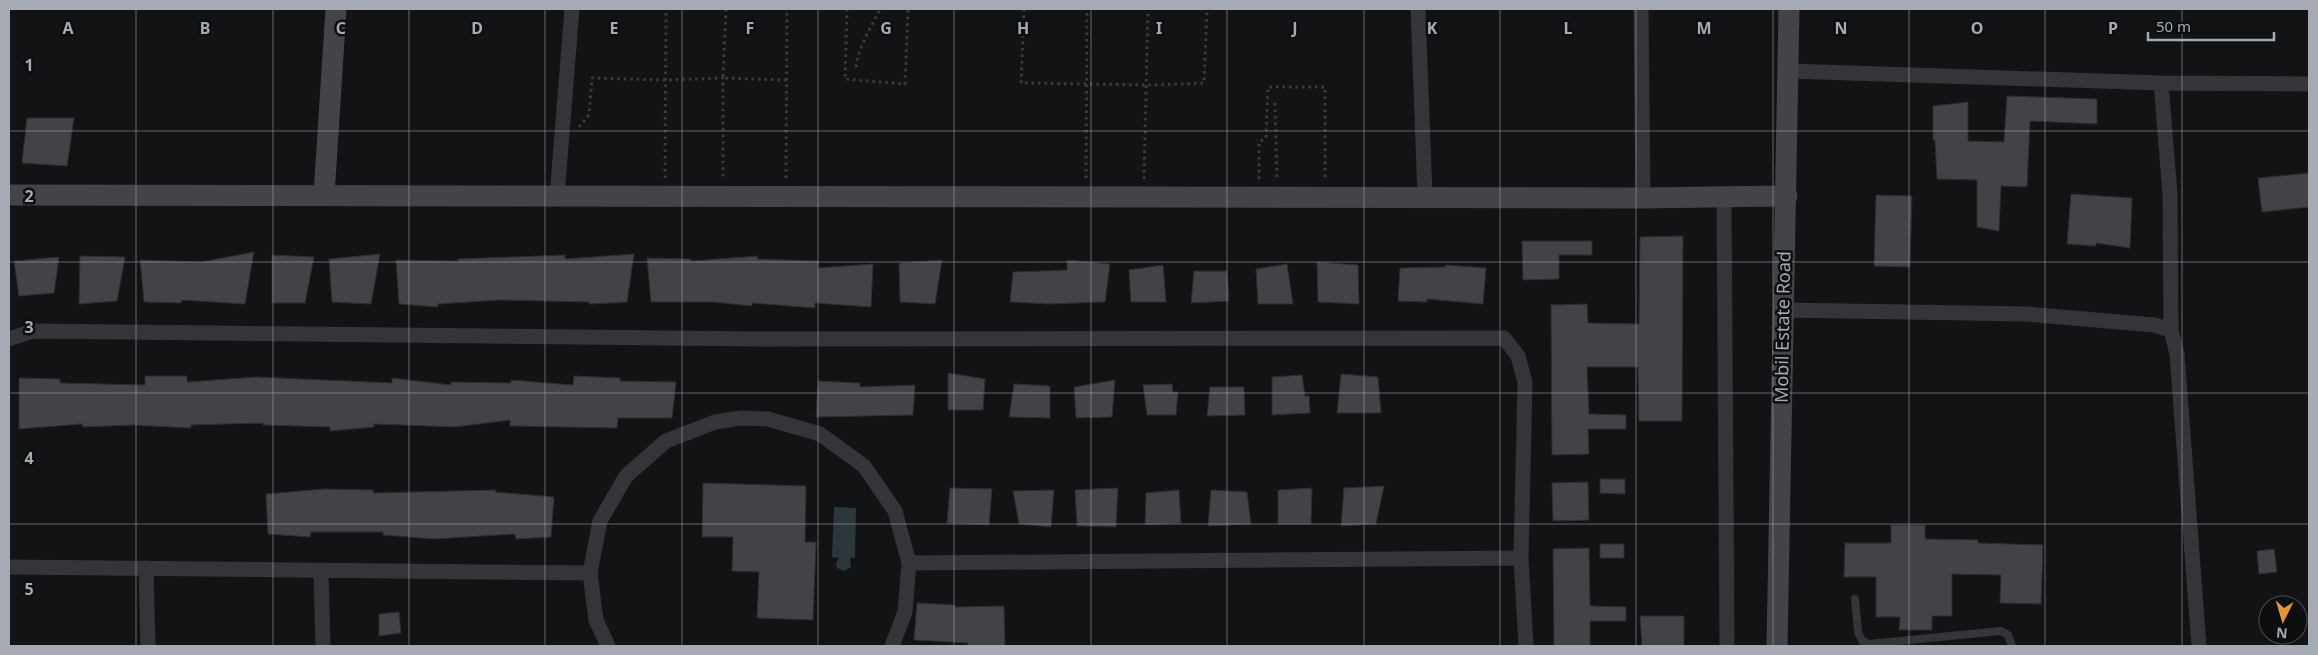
<svg xmlns="http://www.w3.org/2000/svg" width="2318" height="655" viewBox="0 0 2318 655" font-family="'Noto Sans',sans-serif">
<style>
.water{fill:#2c373c}
.building{fill:#414347;stroke:#2c2d30}
.lines{fill:none;stroke-linecap:round;stroke-linejoin:round}
.path{stroke:#3a3c40;stroke-width:3;stroke-dasharray:2.5 4;stroke-linecap:butt}
.lane{stroke:#343539;stroke-width:8}
.street{stroke:#343539;stroke-width:15}
.secondary{stroke:#424449;stroke-width:21}
.grid{fill:none;stroke:#a4abb4;stroke-width:1;stroke-opacity:0.55}
.labels{text-anchor:middle;stroke-width:5;stroke-linejoin:round;paint-order:stroke}
.street-label{font-size:18px;fill:#a4abb4;stroke:#0d0e0f}
.grid-label{font-size:16px;text-anchor:middle;font-weight:bold;fill:#a4abb4;stroke:#0d0e0f;stroke-width:5;stroke-linejoin:round;paint-order:stroke}
</style>
<rect width="100%" height="100%" fill="#121314"/>
<path class="water" d="M 834,507 L 856,508 L 855,558 L 850,558 L 851,567 L 844,571 L 837,568 L 836,563 L 839,558 L 832,557 Z"/>
<path class="building" d="M 2007,96 L 2097,99 L 2097,124 L 2030,121 L 2027,187 L 2001,186 L 1999,231 L 1977,227 L 1977,180 L 1937,179 L 1935,140 L 1933,140 L 1933,106 L 1968,102 L 1968,141 L 2004,142 Z
M 27,118 L 74,118 L 67,166 L 22,163 Z
M 2309,173 L 2309,207 L 2262,212 L 2258,178 Z
M 2071,194 L 2132,198 L 2130,248 L 2096,243 L 2096,246 L 2067,244 Z
M 1876,195 L 1912,196 L 1910,267 L 1874,266 Z
M 1683,236 L 1682,421 L 1639,421 L 1638,367 L 1587,367 L 1589,414 L 1626,415 L 1626,429 L 1588,429 L 1589,454 L 1552,455 L 1551,305 L 1587,304 L 1588,323 L 1639,324 L 1640,237 Z
M 1522,241 L 1592,241 L 1592,255 L 1559,255 L 1559,279 L 1523,280 Z
M 254,252 L 245,304 L 182,300 L 181,303 L 144,302 L 140,260 L 201,262 Z
M 380,254 L 371,304 L 332,302 L 329,259 Z
M 634,254 L 627,302 L 589,304 L 589,302 L 500,300 L 438,304 L 438,307 L 399,304 L 396,260 L 458,261 L 458,259 L 565,255 L 565,259 Z
M 272,255 L 314,257 L 305,303 L 272,303 Z
M 80,256 L 125,257 L 117,301 L 79,304 Z
M 758,256 L 757,259 L 819,261 L 818,268 L 873,264 L 871,307 L 815,303 L 815,308 L 752,303 L 752,306 L 713,302 L 651,302 L 647,258 L 691,259 L 691,261 Z
M 59,257 L 54,293 L 19,296 L 14,261 Z
M 942,260 L 935,304 L 900,302 L 899,263 Z
M 1067,260 L 1110,264 L 1105,302 L 1049,304 L 1010,302 L 1013,272 L 1067,270 Z
M 1317,262 L 1358,265 L 1359,304 L 1318,302 Z
M 1287,264 L 1293,304 L 1258,304 L 1256,269 Z
M 1163,265 L 1166,302 L 1131,302 L 1129,270 Z
M 1445,265 L 1486,268 L 1483,304 L 1427,299 L 1427,302 L 1398,301 L 1400,268 L 1446,267 Z
M 1194,271 L 1227,271 L 1229,301 L 1191,303 Z
M 948,373 L 985,379 L 983,410 L 948,410 Z
M 1341,374 L 1378,377 L 1381,413 L 1337,413 Z
M 1302,375 L 1305,396 L 1309,396 L 1310,413 L 1272,415 L 1272,377 Z
M 145,376 L 187,376 L 187,382 L 256,377 L 392,383 L 392,378 L 451,385 L 451,382 L 511,383 L 511,380 L 573,385 L 574,376 L 620,378 L 620,381 L 676,382 L 672,418 L 618,418 L 617,428 L 510,426 L 510,420 L 455,427 L 374,424 L 374,427 L 330,431 L 330,427 L 263,425 L 263,423 L 191,425 L 191,428 L 132,425 L 83,427 L 82,424 L 19,429 L 19,378 L 60,379 L 60,383 L 145,385 Z
M 1115,380 L 1112,417 L 1076,418 L 1074,387 Z
M 818,381 L 860,383 L 860,387 L 915,385 L 913,415 L 816,417 Z
M 1014,384 L 1050,386 L 1050,418 L 1009,417 Z
M 1172,384 L 1173,392 L 1178,392 L 1176,415 L 1147,415 L 1143,385 Z
M 1210,387 L 1244,387 L 1245,415 L 1207,416 Z
M 1600,479 L 1625,479 L 1625,494 L 1600,493 Z
M 1588,482 L 1589,520 L 1553,521 L 1552,483 Z
M 703,483 L 806,486 L 805,542 L 816,542 L 813,620 L 757,618 L 759,572 L 732,571 L 733,537 L 702,537 Z
M 1384,486 L 1376,524 L 1341,526 L 1344,488 Z
M 950,488 L 992,489 L 989,525 L 947,523 Z
M 1118,488 L 1116,527 L 1077,526 L 1075,490 Z
M 1312,488 L 1311,524 L 1278,524 L 1278,490 Z
M 324,489 L 373,490 L 373,493 L 496,490 L 495,492 L 554,497 L 551,537 L 516,539 L 515,534 L 434,539 L 383,535 L 383,532 L 311,532 L 310,537 L 268,534 L 266,494 Z
M 1054,490 L 1051,527 L 1019,524 L 1013,491 Z
M 1179,490 L 1181,523 L 1145,525 L 1146,493 Z
M 1211,490 L 1247,492 L 1251,524 L 1208,526 Z
M 1891,525 L 1925,525 L 1925,539 L 1978,540 L 1978,543 L 2043,545 L 2041,604 L 2000,603 L 2001,575 L 1952,574 L 1952,616 L 1932,616 L 1932,630 L 1899,630 L 1900,617 L 1876,617 L 1876,577 L 1844,577 L 1845,543 L 1891,543 Z
M 1600,544 L 1624,544 L 1624,558 L 1600,558 Z
M 1589,548 L 1590,606 L 1626,607 L 1626,621 L 1590,621 L 1590,646 L 1554,646 L 1553,549 Z
M 2274,549 L 2277,572 L 2259,574 L 2257,551 Z
M 917,603 L 955,605 L 955,607 L 1004,606 L 1005,646 L 968,646 L 968,643 L 914,640 Z
M 399,612 L 401,633 L 379,636 L 379,614 Z
M 1640,616 L 1684,616 L 1684,646 L 1642,646 Z"/>
<g class="lines">
<path class="path" d="M 726,9 L 723,78 L 786,80
M 847,9 L 845,79 L 905,84 L 908,9
M 1024,9 L 1021,83 L 1152,85 L 1204,83 L 1207,9
M 856,67 C 858,47 871,28 880,9
M 1275,103 L 1277,179
M 579,127 L 589,115 L 592,78 L 666,80 L 723,78 L 723,178
M 665,178 L 666,9
M 786,178 L 787,9
M 1086,178 L 1087,9
M 1144,179 L 1148,9
M 1259,179 L 1259,142 L 1266,138 L 1268,87 L 1325,87 L 1325,180"/>
<path class="lane" d="M 1855,599 L 1858,632 L 1862,641 L 1869,644 L 2001,631 L 2008,635 L 2012,646"/>
<path class="street" d="M 1418,9 L 1425,197
M 1641,9 L 1643,198
M 1789,71 L 2161,83 L 2309,84
M 2161,83 L 2170,194 L 2171,330 L 2177,354 L 2199,646
M 557,196 L 572,9
M 1724,197 L 1727,646
M 1783,310 L 2027,314 L 2154,325 L 2171,330
M 9,339 L 33,331 L 758,339 L 1504,338 L 1518,356 L 1525,382 L 1521,558 L 1526,646
M 909,563 L 1521,558
M 9,567 L 590,573
M 146,568 L 148,646
M 321,570 L 323,646
M 608,646 L 596,620 L 590,573 L 600,521 L 626,476 L 666,441 L 715,422 L 741,418 L 768,419 L 820,434 L 864,466 L 895,511 L 909,563 L 905,612 L 892,646"/>
<path class="secondary" d="M 9,195 L 1643,198 L 1787,196
M 324,195 L 336,9
M 1777,646 L 1789,9"/>
</g>
<path class="grid" d="M 136,9 L 136,646M 273,9 L 273,646M 409,9 L 409,646M 545,9 L 545,646M 682,9 L 682,646M 818,9 L 818,646M 954,9 L 954,646M 1091,9 L 1091,646M 1227,9 L 1227,646M 1364,9 L 1364,646M 1500,9 L 1500,646M 1636,9 L 1636,646M 1773,9 L 1773,646M 1909,9 L 1909,646M 2045,9 L 2045,646M 2182,9 L 2182,646M 9,131 L 2309,131M 9,262 L 2309,262M 9,393 L 2309,393M 9,524 L 2309,524"/>
<g class="labels">
<g class="street-label">
<text transform="translate(1783 327) rotate(-89)" y="6">Mobil Estate Road</text>
</g>
</g>
<g class="grid-label">
<text x="68" y="34">A</text>
<text x="205" y="34">B</text>
<text x="341" y="34">C</text>
<text x="477" y="34">D</text>
<text x="614" y="34">E</text>
<text x="750" y="34">F</text>
<text x="886" y="34">G</text>
<text x="1023" y="34">H</text>
<text x="1159" y="34">I</text>
<text x="1295" y="34">J</text>
<text x="1432" y="34">K</text>
<text x="1568" y="34">L</text>
<text x="1704" y="34">M</text>
<text x="1841" y="34">N</text>
<text x="1977" y="34">O</text>
<text x="2113" y="34">P</text>
<text x="29" y="71">1</text>
<text x="29" y="202">2</text>
<text x="29" y="333">3</text>
<text x="29" y="464">4</text>
<text x="29" y="595">5</text>
</g>
<rect width="2318" height="655" fill="none" stroke="#a4abb4" stroke-width="20"/>
<g transform="translate(2283 620) rotate(185)"><circle r="24" fill="#0d0e0f" stroke="#494d51"/>
<path d="M0-4L9 19L0 12L-9 19Z" fill="#e99335"/>
<text y="-8" font-size="14" font-weight="bold" text-anchor="middle" fill="#a4abb4">N</text>
</g>
<path d="M2148 32v8h126v-8" fill="none" stroke="#a4abb4" stroke-width="2.5"/>
<text x="2156" y="32" font-size="15" fill="#a4abb4" stroke="#0d0e0f" stroke-width="4" paint-order="stroke">50 m</text>
</svg>
